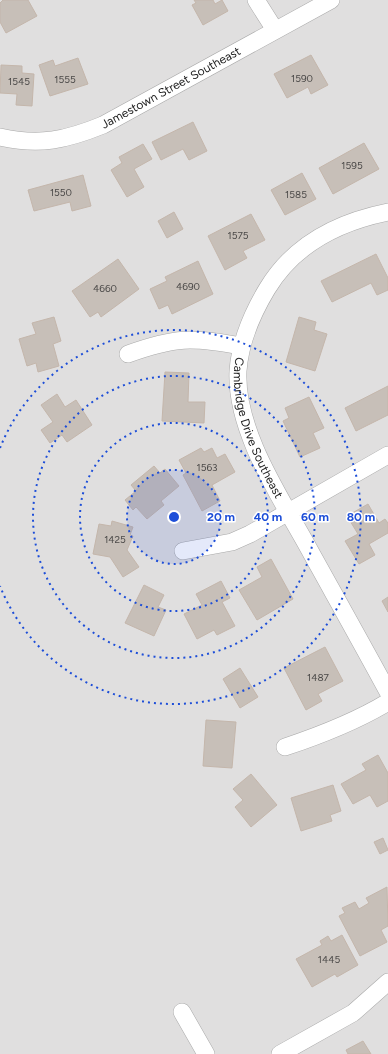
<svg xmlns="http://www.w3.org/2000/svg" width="388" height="1054" viewBox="0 0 388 1054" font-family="Figtree,sans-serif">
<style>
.residential{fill:#e0dfdf}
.building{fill:#c7bfb8;stroke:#c4b6ab}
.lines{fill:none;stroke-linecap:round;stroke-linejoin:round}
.street-casing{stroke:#a9a9a9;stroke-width:18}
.street{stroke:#fff;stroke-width:17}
.ring{fill:none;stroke:#1d4ed8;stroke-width:2;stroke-dasharray:2 4}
.labels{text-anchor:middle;stroke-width:3;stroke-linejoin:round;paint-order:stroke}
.number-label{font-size:10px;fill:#4b4948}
.street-label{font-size:12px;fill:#222;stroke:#fff}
.centre{fill:#1d4ed8;stroke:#fff;stroke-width:2}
.ring-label{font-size:12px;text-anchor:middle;font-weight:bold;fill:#1d4ed8;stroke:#fff;stroke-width:3;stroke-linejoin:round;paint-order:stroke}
</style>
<rect width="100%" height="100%" fill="#f2efe9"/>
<path class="residential" d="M 0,0 L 388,0 L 388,1054 L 0,1054 Z"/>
<path class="building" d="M 3,0 L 28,0 L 37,16 L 6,33 L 0,22 L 0,3 Z
M 194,0 L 213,0 L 215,4 L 222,0 L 228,11 L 203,25 L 192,5 L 196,3 Z
M 311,55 L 328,85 L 311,94 L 308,87 L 287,98 L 274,74 Z
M 78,58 L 88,84 L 50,96 L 39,65 L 53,60 L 55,66 Z
M 1,65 L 22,66 L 22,73 L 34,74 L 32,106 L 16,105 L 17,94 L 0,93 Z
M 193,122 L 207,151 L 189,160 L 183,149 L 161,160 L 152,142 Z
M 364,143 L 379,169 L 333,194 L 319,168 Z
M 143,144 L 152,159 L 134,169 L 144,187 L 127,197 L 111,170 L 122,163 L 119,157 Z
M 302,173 L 316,199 L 285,215 L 271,190 Z
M 83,175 L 91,206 L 72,211 L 70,202 L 34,211 L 28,190 Z
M 174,212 L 183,229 L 167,238 L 158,221 Z
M 251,214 L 265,240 L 243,251 L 247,258 L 225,270 L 208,236 Z
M 376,254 L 388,278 L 388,290 L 377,295 L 371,283 L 332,302 L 321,281 Z
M 118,259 L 139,289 L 101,317 L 98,312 L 90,317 L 72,291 Z
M 198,261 L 213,294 L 172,314 L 168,305 L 159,309 L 150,289 L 167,281 L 165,277 Z
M 54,317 L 61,341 L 53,344 L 59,366 L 38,372 L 36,363 L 27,366 L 19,339 L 36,334 L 32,323 Z
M 299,317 L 316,322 L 314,330 L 327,334 L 315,371 L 286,362 Z
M 165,372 L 189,373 L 188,402 L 205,402 L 204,423 L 162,421 Z
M 388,386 L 388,415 L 356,431 L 345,408 Z
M 57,394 L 65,407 L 76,400 L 92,425 L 67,442 L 62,435 L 50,443 L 41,430 L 53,422 L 41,405 Z
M 309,397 L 324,428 L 313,433 L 320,448 L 300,457 L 283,421 L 289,418 L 285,408 Z
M 201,448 L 204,452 L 212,448 L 217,458 L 225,454 L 235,472 L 212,485 L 220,501 L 202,511 L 183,475 L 186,473 L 179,460 Z
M 154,466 L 160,473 L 165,469 L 179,486 L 161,501 L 164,505 L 147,519 L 136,507 L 133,510 L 125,500 L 136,491 L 131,485 Z
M 368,504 L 379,523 L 385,519 L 388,523 L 388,533 L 369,544 L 375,555 L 359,564 L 345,541 L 358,534 L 347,516 Z
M 112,521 L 133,527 L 130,535 L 133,536 L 127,550 L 139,567 L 123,577 L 110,557 L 93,554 L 99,524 L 111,526 Z
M 271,559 L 293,599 L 257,620 L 239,590 L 262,577 L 257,567 Z
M 221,581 L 230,598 L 222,602 L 235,626 L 217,635 L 214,630 L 197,639 L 184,614 L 202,605 L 196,594 Z
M 144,585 L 164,595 L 158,607 L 166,610 L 154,636 L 125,623 Z
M 388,597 L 388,612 L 382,601 Z
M 325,647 L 343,681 L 318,694 L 322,701 L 306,710 L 284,668 Z
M 240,668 L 258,697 L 240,708 L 223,679 Z
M 206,720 L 236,722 L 232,768 L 203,766 Z
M 378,755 L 388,773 L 388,801 L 377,807 L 370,795 L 353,804 L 341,784 L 366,770 L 362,764 Z
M 251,774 L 277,805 L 251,827 L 235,807 L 243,800 L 233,789 Z
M 333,785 L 341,811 L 330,815 L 332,821 L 301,831 L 291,798 Z
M 383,838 L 388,850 L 380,854 L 374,842 Z
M 387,887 L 388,926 L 381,930 L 387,942 L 360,956 L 339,916 L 345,913 L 342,908 L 355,902 L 359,909 L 369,903 L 366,898 Z
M 342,935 L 358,965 L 337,977 L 335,974 L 312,987 L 296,959 L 322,945 L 320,941 L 328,936 L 331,941 Z
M 363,1041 L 371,1054 L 348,1054 L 346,1050 Z"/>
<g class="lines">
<g class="street-casing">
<g id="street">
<path d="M 256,0 L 275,30"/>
<path id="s1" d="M 0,137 C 40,146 66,140 103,125 L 331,0"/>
<path id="s2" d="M 388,212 C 338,222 294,244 267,289 C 252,314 240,342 238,371 C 235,431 281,498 309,549 C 335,596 362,644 388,692"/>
<path d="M 128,354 C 175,337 192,337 241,346"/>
<path d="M 183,551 L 232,542 L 250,534 L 388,455"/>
<path d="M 285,747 C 321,735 355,722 388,702"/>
<path d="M 182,1012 L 206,1054"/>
<path d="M 280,1054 L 353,1013 L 388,982"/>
</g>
</g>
<use href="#street" class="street"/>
</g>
<circle cx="174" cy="517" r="47" fill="#1d4ed8" fill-opacity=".12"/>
<g class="ring">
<circle cx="174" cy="517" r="47"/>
<circle cx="174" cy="517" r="94"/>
<circle cx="174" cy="517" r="141"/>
<path d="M0 448A187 187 0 1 1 0 586"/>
</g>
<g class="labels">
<g class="number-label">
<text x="302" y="82">1590</text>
<text x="65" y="83">1555</text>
<text x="19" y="85">1545</text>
<text x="352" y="169">1595</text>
<text x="61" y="196">1550</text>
<text x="296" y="198">1585</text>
<text x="238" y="239">1575</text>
<text x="188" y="290">4690</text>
<text x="105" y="292">4660</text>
<text x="207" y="471">1563</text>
<text x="115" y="543">1425</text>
<text x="318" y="681">1487</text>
<text x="329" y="963">1445</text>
</g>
<g class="street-label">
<text dy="4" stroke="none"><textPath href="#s1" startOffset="183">Jamestown Street Southeast</textPath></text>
<text dy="4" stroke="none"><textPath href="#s2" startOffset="296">Cambridge Drive Southeast</textPath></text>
</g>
</g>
<circle cx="174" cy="517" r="6" class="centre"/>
<g class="ring-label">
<text x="221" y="521">20 m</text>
<text x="268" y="521">40 m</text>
<text x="315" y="521">60 m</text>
<text x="361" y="521">80 m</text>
</g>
</svg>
